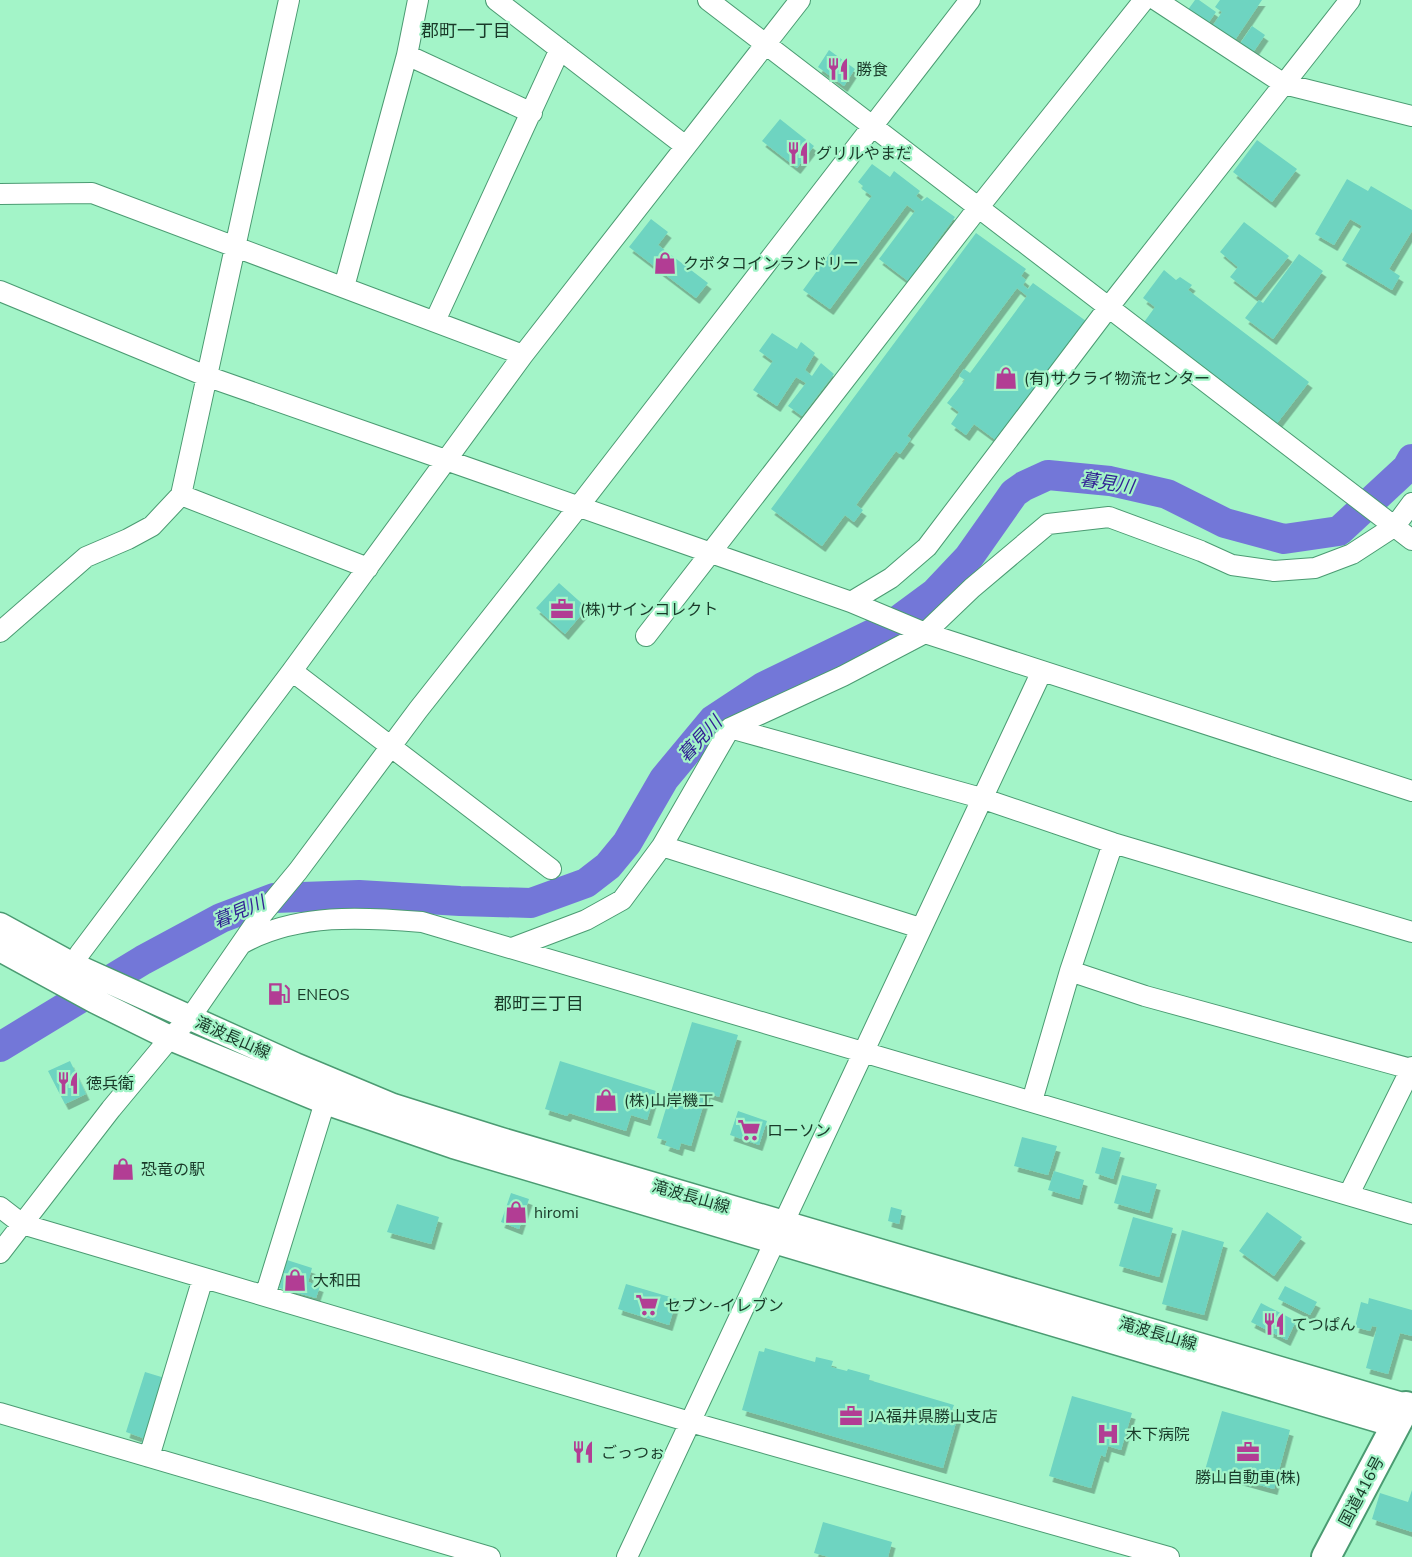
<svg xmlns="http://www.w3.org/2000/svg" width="1412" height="1557" viewBox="0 0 1412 1557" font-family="'Nunito Sans','Noto Sans JP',sans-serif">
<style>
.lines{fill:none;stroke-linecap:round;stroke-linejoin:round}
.river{stroke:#7377d8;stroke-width:30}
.building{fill:#6ed4c1;filter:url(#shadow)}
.minor-casing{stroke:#4b9b72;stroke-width:22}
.major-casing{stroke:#4b9b72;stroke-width:27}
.highway-casing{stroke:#4b9b72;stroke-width:32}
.minor{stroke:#fff;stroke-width:20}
.major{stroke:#fff;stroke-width:24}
.highway{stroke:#fff;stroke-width:28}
.labels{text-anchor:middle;stroke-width:4.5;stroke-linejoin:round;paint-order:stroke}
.poi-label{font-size:16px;fill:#193a29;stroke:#a3f4c8;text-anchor:start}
.street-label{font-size:16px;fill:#193a29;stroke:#a3f4c8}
.neighbourhood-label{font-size:18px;fill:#193a29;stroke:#a3f4c8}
.water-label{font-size:18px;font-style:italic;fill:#322194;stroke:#a3f4c8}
</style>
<defs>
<filter id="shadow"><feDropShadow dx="3.5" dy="6" stdDeviation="0" flood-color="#0004"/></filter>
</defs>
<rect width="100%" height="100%" fill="#a3f4c8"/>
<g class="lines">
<path class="river" d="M 0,1047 L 143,960 L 221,918 L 274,898 L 359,895 L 460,901 L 531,903 L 586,883 L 608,866 L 627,843 L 664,779 L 713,720 L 763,687 L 893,624 L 935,593 L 969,557 L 1014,493 L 1024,486 L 1048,475 L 1110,481 L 1167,494 L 1225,523 L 1284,539 L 1339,531 L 1407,468 L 1412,459"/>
</g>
<path class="building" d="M 1195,0 L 1199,0 L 1216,12 L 1207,25 L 1187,11 Z
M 1220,0 L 1262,0 L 1233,43 L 1211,28 L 1222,12 L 1215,7 Z
M 1252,26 L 1265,35 L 1252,54 L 1239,45 Z
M 829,50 L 855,69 L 844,86 L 818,67 Z
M 780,119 L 814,146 L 797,168 L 762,141 Z
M 1257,140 L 1297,169 L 1272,202 L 1233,172 Z
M 872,164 L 890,177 L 894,171 L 920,191 L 916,196 L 922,201 L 927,197 L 955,217 L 908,281 L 879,259 L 915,211 L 907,205 L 830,309 L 803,290 L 872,196 L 862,189 L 863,186 L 858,182 Z
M 1347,179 L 1368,191 L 1371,186 L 1412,210 L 1412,231 L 1389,269 L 1400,276 L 1392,290 L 1342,260 L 1362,226 L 1350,219 L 1334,245 L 1315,234 Z
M 651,219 L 668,232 L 658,245 L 708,283 L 696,298 L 629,247 Z
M 1244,222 L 1289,256 L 1256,297 L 1230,277 L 1238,267 L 1220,252 Z
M 976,233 L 1026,269 L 1021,276 L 1026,280 L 1023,285 L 1028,289 L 1033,283 L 1086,321 L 997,441 L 974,424 L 966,435 L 951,424 L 959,412 L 947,403 L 965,380 L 959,376 L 964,369 L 970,373 L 1027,296 L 1017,288 L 907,436 L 911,439 L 900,454 L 896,451 L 856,505 L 863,510 L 854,522 L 845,515 L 822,546 L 771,509 Z
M 1299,254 L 1323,271 L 1273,339 L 1245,318 L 1259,300 L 1263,303 Z
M 1164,270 L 1176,280 L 1180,277 L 1192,285 L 1188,290 L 1309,382 L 1275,426 L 1142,325 L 1155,307 L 1143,298 Z
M 772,333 L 797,349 L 801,342 L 815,353 L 805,370 L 812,376 L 821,363 L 834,374 L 802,416 L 788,406 L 806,383 L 796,377 L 777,406 L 753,390 L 773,361 L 759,351 Z
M 559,583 L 587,608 L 565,634 L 536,608 Z
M 692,1022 L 738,1035 L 719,1097 L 707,1093 L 691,1146 L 681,1143 L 679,1150 L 665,1145 L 667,1141 L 657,1138 Z
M 70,1061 L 86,1094 L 65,1104 L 48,1071 Z
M 560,1061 L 656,1091 L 647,1120 L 631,1115 L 626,1131 L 569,1113 L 567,1116 L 545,1109 Z
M 738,1111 L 767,1121 L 759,1145 L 730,1135 Z
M 1022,1137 L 1057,1146 L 1048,1175 L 1014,1166 Z
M 1102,1147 L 1121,1152 L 1113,1179 L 1095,1173 Z
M 1054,1171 L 1084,1180 L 1079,1199 L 1048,1190 Z
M 1122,1175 L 1157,1184 L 1149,1213 L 1114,1203 Z
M 511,1193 L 529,1199 L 519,1229 L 501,1222 Z
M 397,1204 L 439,1217 L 431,1244 L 387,1232 Z
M 891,1207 L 902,1210 L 899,1224 L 888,1221 Z
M 1267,1212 L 1302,1237 L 1274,1276 L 1239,1251 Z
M 1133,1217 L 1173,1228 L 1159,1277 L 1119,1266 Z
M 1182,1230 L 1224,1242 L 1204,1315 L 1162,1304 Z
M 287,1260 L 312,1268 L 308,1282 L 320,1286 L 316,1298 L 279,1288 Z
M 626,1284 L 677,1299 L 669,1325 L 618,1309 Z
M 1285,1286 L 1317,1302 L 1310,1315 L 1278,1299 Z
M 1369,1298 L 1412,1310 L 1412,1336 L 1400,1333 L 1388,1374 L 1366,1368 L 1377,1327 L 1372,1326 L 1370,1331 L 1355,1327 L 1361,1302 L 1368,1304 Z
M 1261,1303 L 1296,1321 L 1287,1340 L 1251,1322 Z
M 765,1348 L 815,1362 L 816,1357 L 833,1361 L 831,1367 L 847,1371 L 848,1369 L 870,1375 L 869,1380 L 954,1405 L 952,1410 L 959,1412 L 943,1468 L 742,1410 L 759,1351 L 764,1352 Z
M 145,1372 L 168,1379 L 148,1446 L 141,1445 L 143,1438 L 126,1432 Z
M 1072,1396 L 1132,1413 L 1121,1450 L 1108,1446 L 1105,1457 L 1101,1455 L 1091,1488 L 1049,1476 Z
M 1222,1411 L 1290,1430 L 1274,1489 L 1205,1470 Z
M 1412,1490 L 1412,1532 L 1372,1519 L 1380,1493 L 1408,1502 Z
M 823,1522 L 892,1542 L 888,1557 L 829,1557 L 814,1553 Z"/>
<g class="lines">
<g class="minor-casing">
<path id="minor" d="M 496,0 L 684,145
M 708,0 L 1412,540
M 1156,0 L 1284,84 L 1412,116
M 407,55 L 532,113
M 0,194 L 92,193 L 523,355
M 344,287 L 407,55 L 418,0
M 0,291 L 206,376 L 851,602 L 925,633 L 1412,791
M 435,321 L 560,49
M 181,495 L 368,568
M 851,602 L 891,578 L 927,547 L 1108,308 L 1350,0
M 0,632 L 86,557 L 128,539 L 152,526 L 181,495 L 289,0
M 646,636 L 978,208 L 1144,0
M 292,671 L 551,869
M 730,728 L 981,798 L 1113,843 L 1412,932
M 662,846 L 920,928
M 243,943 C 298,913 363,917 422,922 L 1412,1214
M 512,948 L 586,920 L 622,900 L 662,846 L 730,728 L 843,676 L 925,633 L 972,588 L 1048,524 L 1109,517 L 1201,551 L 1232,565 L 1274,571 L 1315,568 L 1352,554 L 1395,526 L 1412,503
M 1070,971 L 1145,996 L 1411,1069
M 66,976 L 80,953 L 292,671 L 523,355 L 800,0
M 1032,1101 L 1070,971 L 1113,843
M 1349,1194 L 1412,1067
M 0,1207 L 22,1224 L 690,1422 L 1169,1557
M 0,1253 L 111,1109 L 170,1038 L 190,1018 L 259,918 L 298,871 L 418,710 L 579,506 L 970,0
M 265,1296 L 325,1102
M 0,1413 L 490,1557
M 149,1457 L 203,1278
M 627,1557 L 1042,671"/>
</g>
<g class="major-casing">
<path id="major" d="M 0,925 L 73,965 L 295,1065 L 393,1106 L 498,1139 L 1406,1406
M 0,949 L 95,1001 L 170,1038 L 325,1102 L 453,1146 L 1395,1425"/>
</g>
<g class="highway-casing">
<path id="highway" d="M 1326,1557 L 1406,1406 L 1412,1408"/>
</g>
<use href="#minor" class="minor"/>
<use href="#major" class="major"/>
<use href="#highway" class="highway"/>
</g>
<defs>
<g id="restaurant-bare" transform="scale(1.8)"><path d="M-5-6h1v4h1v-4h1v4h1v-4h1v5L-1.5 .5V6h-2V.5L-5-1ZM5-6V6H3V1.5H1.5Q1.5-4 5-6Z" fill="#b23d94" stroke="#a3f4c8" stroke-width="2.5" paint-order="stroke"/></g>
<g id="shop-bare" transform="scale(1.8)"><path d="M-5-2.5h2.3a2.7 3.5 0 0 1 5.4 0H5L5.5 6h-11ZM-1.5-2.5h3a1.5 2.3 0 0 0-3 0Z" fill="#b23d94" stroke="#a3f4c8" stroke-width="2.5" paint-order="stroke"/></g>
<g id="office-bare" transform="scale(1.8)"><path d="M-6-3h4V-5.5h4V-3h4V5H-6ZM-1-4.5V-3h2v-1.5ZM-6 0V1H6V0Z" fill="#b23d94" stroke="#a3f4c8" stroke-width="2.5" paint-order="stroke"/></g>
<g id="fuel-bare" transform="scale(1.8)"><path d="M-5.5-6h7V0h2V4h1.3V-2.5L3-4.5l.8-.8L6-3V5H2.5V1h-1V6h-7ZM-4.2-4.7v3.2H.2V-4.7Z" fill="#b23d94" stroke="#a3f4c8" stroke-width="2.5" paint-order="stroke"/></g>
<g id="supermarket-bare" transform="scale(1.8)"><path d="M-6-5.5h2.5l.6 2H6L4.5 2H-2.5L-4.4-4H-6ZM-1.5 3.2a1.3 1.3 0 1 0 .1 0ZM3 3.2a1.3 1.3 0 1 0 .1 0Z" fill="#b23d94" stroke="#a3f4c8" stroke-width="2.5" paint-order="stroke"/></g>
<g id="hospital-bare" transform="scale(1.8)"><path d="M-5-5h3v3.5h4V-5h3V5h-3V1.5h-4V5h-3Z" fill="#b23d94" stroke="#a3f4c8" stroke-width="2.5" paint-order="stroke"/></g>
</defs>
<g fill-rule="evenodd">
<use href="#restaurant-bare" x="838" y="69"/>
<use href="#restaurant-bare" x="798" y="153"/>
<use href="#shop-bare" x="665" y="263"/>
<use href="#shop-bare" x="1006" y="378"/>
<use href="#office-bare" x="562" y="609"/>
<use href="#fuel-bare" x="279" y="994"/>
<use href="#restaurant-bare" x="68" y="1083"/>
<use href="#shop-bare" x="606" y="1100"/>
<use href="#supermarket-bare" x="749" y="1130"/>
<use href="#shop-bare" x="123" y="1169"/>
<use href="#shop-bare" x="516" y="1212"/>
<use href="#shop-bare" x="295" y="1280"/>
<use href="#supermarket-bare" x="647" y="1305"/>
<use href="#restaurant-bare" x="1274" y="1324"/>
<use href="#office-bare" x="851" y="1416"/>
<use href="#hospital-bare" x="1108" y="1434"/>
<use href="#restaurant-bare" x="583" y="1452"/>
<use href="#office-bare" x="1248" y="1452"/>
</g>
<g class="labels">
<g class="poi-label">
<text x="856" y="75">勝食</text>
<text x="816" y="159">グリルやまだ</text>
<text x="683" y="269">クボタコインランドリー</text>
<text x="1024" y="384">(有)サクライ物流センター</text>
<text x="580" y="615">(株)サインコレクト</text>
<text x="297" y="1000">ENEOS</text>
<text x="86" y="1089">徳兵衛</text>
<text x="624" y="1106">(株)山岸機工</text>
<text x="767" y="1136">ローソン</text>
<text x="141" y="1175">恐竜の駅</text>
<text x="534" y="1218">hiromi</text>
<text x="313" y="1286">大和田</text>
<text x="665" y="1311">セブン-イレブン</text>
<text x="1292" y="1330">てつぱん</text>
<text x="869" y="1422">JA福井県勝山支店</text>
<text x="1126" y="1440">木下病院</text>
<text x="601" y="1458">ごっつぉ</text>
<text x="1248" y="1483" text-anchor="middle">勝山自動車(株)</text>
</g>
<g class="street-label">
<text transform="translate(233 1037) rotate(24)" y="6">滝波長山線</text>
<text transform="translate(691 1196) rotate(16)" y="6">滝波長山線</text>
<text transform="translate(1158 1333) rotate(16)" y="6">滝波長山線</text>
<text transform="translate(1361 1491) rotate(-62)" y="6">国道416号</text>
</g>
<g class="neighbourhood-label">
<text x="466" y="37">郡町一丁目</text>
<text x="539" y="1010">郡町三丁目</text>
</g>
<g class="water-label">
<text transform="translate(1107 483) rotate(9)" y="6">暮見川</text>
<text transform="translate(700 739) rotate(-47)" y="6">暮見川</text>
<text transform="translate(239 912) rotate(-23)" y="6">暮見川</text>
</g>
</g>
</svg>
